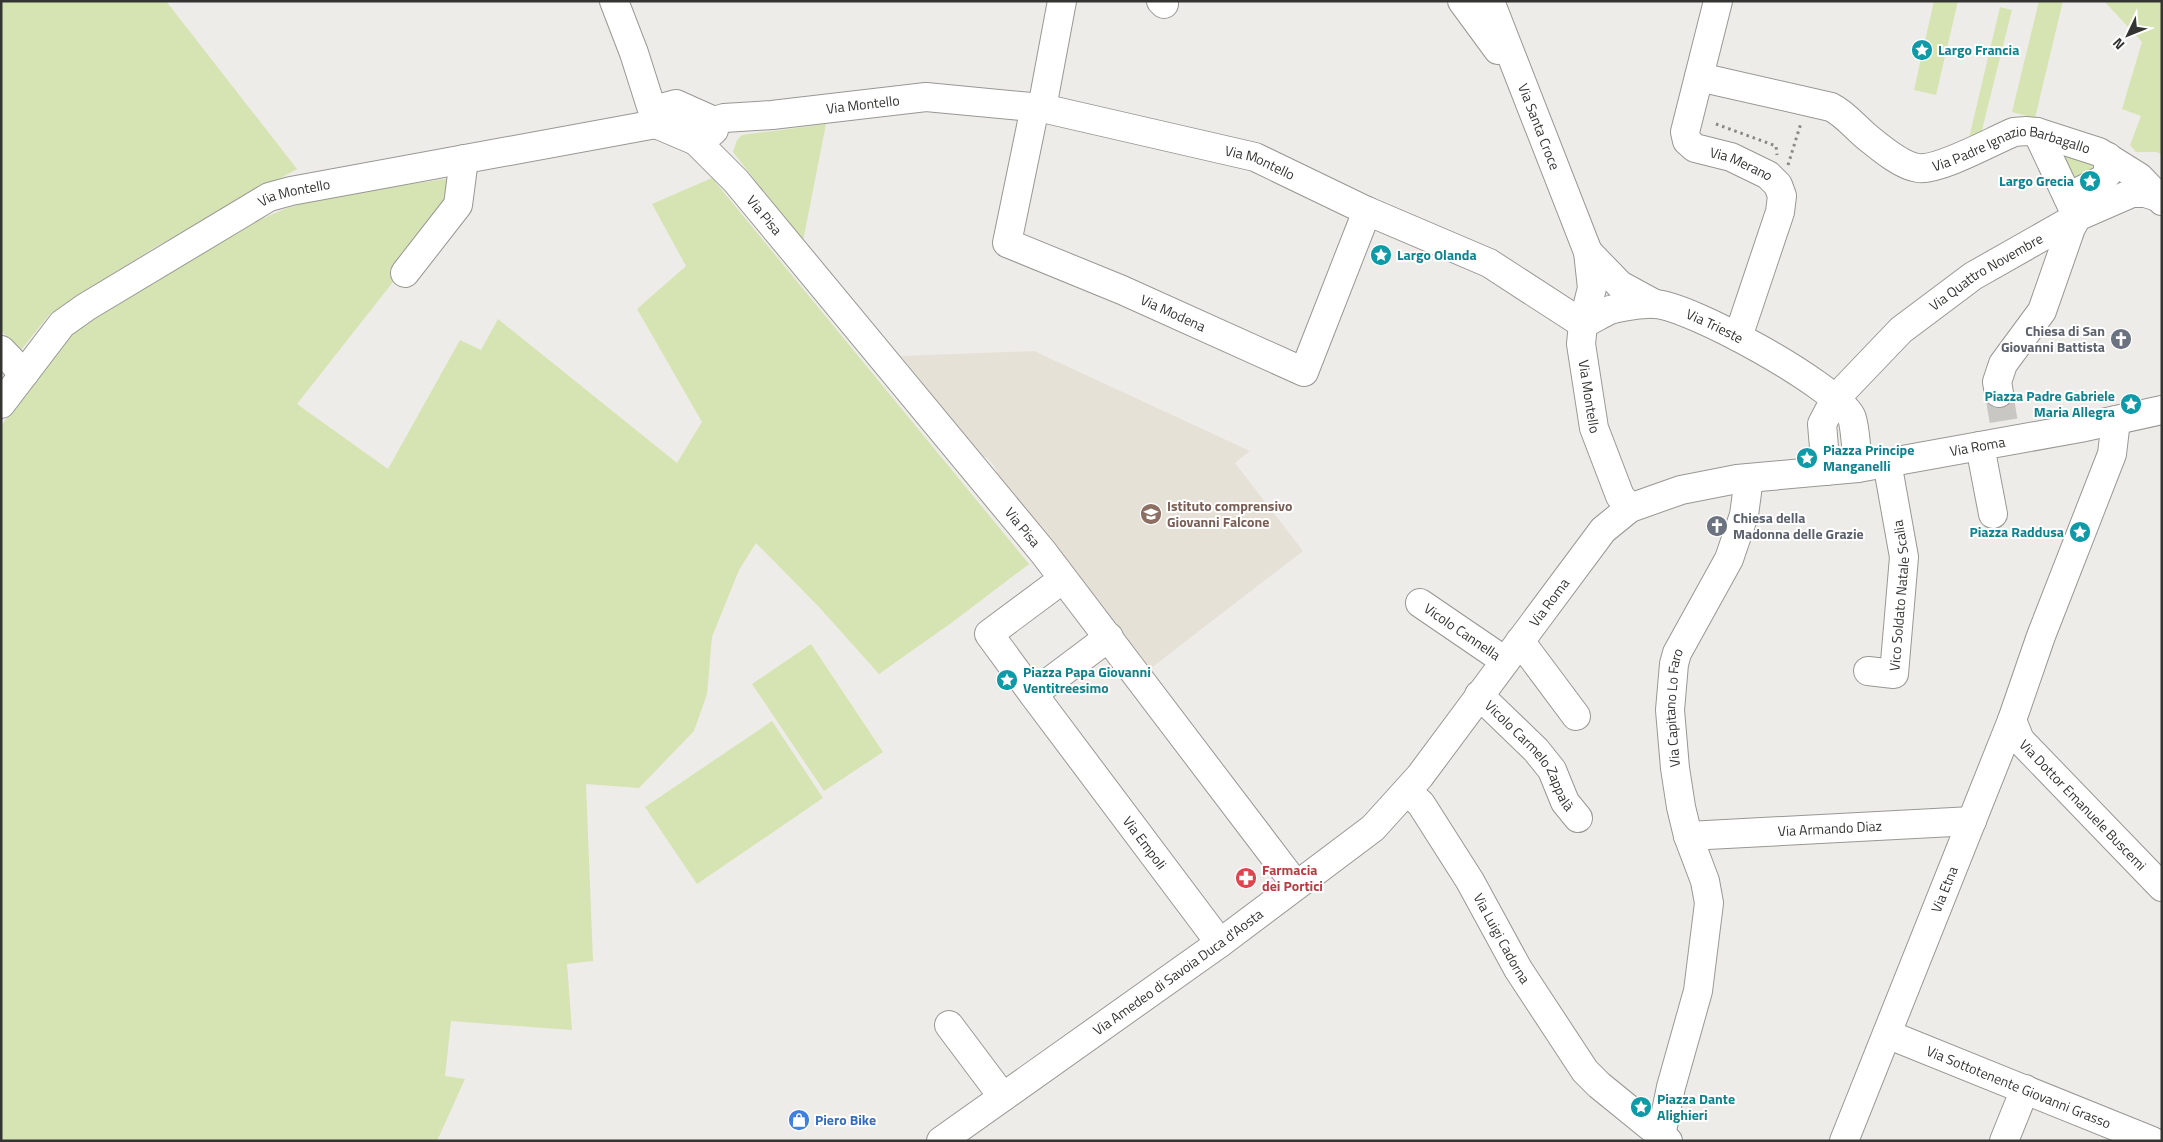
<svg xmlns="http://www.w3.org/2000/svg" width="2163" height="1142" viewBox="0 0 2163 1142" font-family="'Titillium Web',sans-serif">
<style>
.built{fill:#e6e1d6}
.green{fill:#d5e4b2}
.lines{fill:none;stroke-linecap:round;stroke-linejoin:round}
.minor-tunnel{stroke:#c9c7c4;stroke-width:28;stroke-dasharray:28 14;stroke-linecap:butt}
.minor-casing{stroke:#999794;stroke-width:30}
.path{stroke:#888784;stroke-width:3;stroke-dasharray:2.5 4;stroke-linecap:butt}
.minor{stroke:#fff;stroke-width:28}
.labels{text-anchor:middle;stroke-width:4;stroke-linejoin:round;paint-order:stroke}
.culture-label{font-size:14px;font-weight:bold;fill:#0d838f;stroke:#fff;text-anchor:start}
.street-label{font-size:14px;fill:#343432;stroke:#fff}
.worship-label{font-size:14px;font-weight:bold;fill:#5b616d;stroke:#fff;text-anchor:end}
.education-label{font-size:14px;font-weight:bold;fill:#785e54;stroke:#fff;text-anchor:start}
.health-label{font-size:14px;font-weight:bold;fill:#be3a42;stroke:#fff;text-anchor:start}
.shop-label{font-size:14px;font-weight:bold;fill:#366cbe;stroke:#fff;text-anchor:start}
</style>
<rect width="100%" height="100%" fill="#eeece8"/>
<path class="built" d="M 1034,351 L 1250,451 L 1235,463 L 1303,551 L 1151,668 L 998,477 L 996,469 L 992,463 L 987,458 L 980,455 L 901,356 Z"/>
<path class="green" d="M 1,1 L 166,1 L 297,169 L 152,249 L 49,315 L 21,350 L 1,331 Z
M 1934,1 L 1958,1 L 1936,95 L 1914,90 Z
M 2039,1 L 2063,1 L 2035,118 L 2012,112 Z
M 2104,1 L 2162,1 L 2162,155 L 2157,152 L 2136,152 L 2130,145 L 2141,116 L 2122,109 L 2142,42 Z
M 2000,7 L 2012,10 L 1981,134 L 1969,138 Z
M 826,124 L 803,241 L 733,152 L 737,140 L 742,135 Z
M 2056,147 L 2090,157 L 2098,173 L 2071,186 Z
M 458,177 L 452,207 L 297,404 L 388,469 L 460,340 L 481,350 L 498,319 L 677,463 L 702,422 L 637,309 L 686,266 L 652,204 L 712,178 L 1029,564 L 954,621 L 879,674 L 819,607 L 756,543 L 739,570 L 712,637 L 707,694 L 694,731 L 639,788 L 586,784 L 593,961 L 567,964 L 572,1030 L 451,1021 L 445,1076 L 465,1079 L 437,1141 L 1,1141 L 1,426 L 66,336 L 108,308 L 252,223 L 287,208 L 326,197 Z
M 811,644 L 883,752 L 824,791 L 752,684 Z
M 772,721 L 823,798 L 697,884 L 645,807 Z"/>
<g class="lines">
<path class="minor-tunnel" d="M 1999,393 L 2005,430"/>
<g class="minor-casing">
<g id="minor">
<path d="M 614,1 L 634,53 L 654,116"/>
<path d="M 1161,1 L 1164,4"/>
<path d="M 1462,1 L 1498,50"/>
<path id="s1" d="M 1490,1 L 1588,252 L 1592,288 L 1583,324 L 1581,344 L 1594,428 L 1620,496 L 1630,508"/>
<path id="s2" d="M 1718,1 L 1685,132 L 1687,141 L 1695,148 L 1731,157 L 1768,175 L 1778,185 L 1782,196 L 1780,212 L 1738,337"/>
<path id="s3" d="M 1699,77 L 1831,107 C 1847,115 1857,130 1872,141 C 1883,150 1903,166 1918,168 C 1939,171 1992,141 2014,132 L 2026,131 L 2037,132 L 2099,152 L 2139,177 L 2162,201"/>
<path d="M 676,104 L 714,121 L 714,130 L 707,136 L 696,141 L 656,124 L 654,116 L 661,108 Z"/>
<path id="s4" d="M 1035,107 L 1007,243 L 1122,290 L 1304,372 L 1367,211"/>
<path d="M 1042,108 L 1062,1"/>
<path id="s5" d="M 714,121 L 724,118 L 772,115 L 926,97 L 1042,108 L 1255,157 L 1367,211 L 1489,263 L 1583,324"/>
<path id="s6" d="M 696,141 L 736,181 L 1043,552 L 1296,885"/>
<path d="M 2068,197 L 2102,180 L 2108,173 L 2108,157"/>
<path d="M 1588,252 L 1620,285 L 1655,304"/>
<path d="M 405,273 L 458,205 L 464,159"/>
<path id="s7" d="M 1583,324 C 1592,320 1601,314 1610,310 C 1620,307 1645,303 1655,304 C 1691,306 1834,385 1851,416 C 1855,423 1857,458 1858,468"/>
<path d="M 1,350 L 24,374"/>
<path d="M 1999,393 L 1997,382 L 2003,364 L 2042,311 L 2071,228 L 2077,217 L 2037,132"/>
<path id="s8" d="M 1,404 L 62,324 L 86,307 L 269,197 L 291,191 L 656,124"/>
<path d="M 1980,446 L 1993,514"/>
<path id="s9" d="M 1826,471 L 1822,424 L 1835,399 L 1901,330 L 1973,276 L 2077,217 L 2132,193 L 2145,193 L 2158,197"/>
<path d="M 1063,579 L 989,634 L 1033,694 L 1109,637"/>
<path id="s10" d="M 1420,603 L 1505,661"/>
<path d="M 1520,641 L 1576,716"/>
<path id="s11" d="M 1868,671 L 1894,674 L 1904,557 L 1887,462"/>
<path id="s12" d="M 1033,694 L 1220,943"/>
<path id="s13" d="M 1479,695 L 1536,750 L 1552,770 L 1565,802 L 1578,818"/>
<path id="s14" d="M 2012,720 L 2020,740 L 2162,887"/>
<path id="s15" d="M 1407,791 L 1421,804 L 1470,881 L 1518,969 L 1585,1071 L 1599,1085 L 1668,1141"/>
<path id="s16" d="M 1688,836 L 1972,821"/>
<path d="M 949,1025 L 1003,1097"/>
<path id="s17" d="M 1887,1034 L 2152,1141"/>
<path id="s18" d="M 941,1141 L 1220,943 L 1373,828 L 1420,776 L 1603,530 L 1630,508 L 1681,490 L 1737,479 L 1858,468 L 2080,428 L 2162,410"/>
<path id="s19" d="M 1660,1141 L 1671,1087 L 1698,991 L 1709,903 L 1705,881 L 1688,836 L 1681,807 L 1675,768 L 1670,710 L 1674,664 L 1677,653 L 1729,559 L 1744,515 L 1749,478"/>
<path id="s20" d="M 1844,1141 L 2012,720 L 2041,636 L 2112,454 L 2116,420"/>
<path d="M 2004,1141 L 2025,1089"/>
</g>
</g>
<path class="path" d="M 1716,124 L 1776,146 L 1777,155
M 1788,165 L 1801,123"/>
<use href="#minor" class="minor"/>
</g>
<defs>
<g id="sight-disc" transform="scale(1.125)"><circle r="9.5" fill="#0f9aa8" stroke="#fff"/><path d="M0-6L1.8-2.2L6-1.7L2.9 1.2L3.7 5.4L0 3.3L-3.7 5.4L-2.9 1.2L-6-1.7L-1.8-2.2Z" fill="#fff"/></g>
<g id="church-disc" transform="scale(1.125)"><circle r="9.5" fill="#6b7280" stroke="#fff"/><path d="M-1.2-6h2.4v3.5h3.3v2.4h-3.3V6h-2.4V-.1h-3.3v-2.4h3.3Z" fill="#fff"/></g>
<g id="school-disc" transform="scale(1.125)"><circle r="9.5" fill="#8d6e63" stroke="#fff"/><path d="M0-5L7-2L0 1L-7-2ZM-4 1L0 2.5L4 1V4Q0 6-4 4Z" fill="#fff"/></g>
<g id="pharmacy-disc" transform="scale(1.125)"><circle r="9.5" fill="#e0444e" stroke="#fff"/><path d="M-2-6h4v4h4v4h-4v4h-4v-4h-4v-4h4Z" fill="#fff"/></g>
<g id="shop-disc" transform="scale(1.125)"><circle r="9.5" fill="#3f7fe0" stroke="#fff"/><path d="M-5-2.5h2.3a2.7 3.5 0 0 1 5.4 0H5L5.5 6h-11ZM-1.5-2.5h3a1.5 2.3 0 0 0-3 0Z" fill="#fff"/></g>
</defs>
<g fill-rule="evenodd">
<use href="#sight-disc" x="1922" y="50"/>
<use href="#sight-disc" x="2090" y="181"/>
<use href="#sight-disc" x="1381" y="255"/>
<use href="#church-disc" x="2121" y="339"/>
<use href="#sight-disc" x="2131" y="404"/>
<use href="#sight-disc" x="1807" y="458"/>
<use href="#school-disc" x="1151" y="514"/>
<use href="#church-disc" x="1717" y="526"/>
<use href="#sight-disc" x="2080" y="532"/>
<use href="#sight-disc" x="1007" y="680"/>
<use href="#pharmacy-disc" x="1246" y="878"/>
<use href="#sight-disc" x="1641" y="1107"/>
<use href="#shop-disc" x="799" y="1120"/>
</g>
<g class="labels">
<g class="culture-label">
<text x="1938" y="55">Largo Francia</text>
<text x="2074" y="186" text-anchor="end">Largo Grecia</text>
<text x="1397" y="260">Largo Olanda</text>
<text x="2115" y="401" text-anchor="end">Piazza Padre Gabriele<tspan x="2115" dy="16">Maria Allegra</tspan></text>
<text x="1823" y="455">Piazza Principe<tspan x="1823" dy="16">Manganelli</tspan></text>
<text x="2064" y="537" text-anchor="end">Piazza Raddusa</text>
<text x="1023" y="677">Piazza Papa Giovanni<tspan x="1023" dy="16">Ventitreesimo</tspan></text>
<text x="1657" y="1104">Piazza Dante<tspan x="1657" dy="16">Alighieri</tspan></text>
</g>
<g class="street-label">
<text dy="5" stroke="none"><textPath href="#s5" startOffset="150">Via Montello</textPath></text>
<text dy="5" stroke="none"><textPath href="#s1" startOffset="135">Via Santa Croce</textPath></text>
<text dy="5" stroke="none"><textPath href="#s3" startOffset="341">Via Padre Ignazio Barbagallo</textPath></text>
<text dy="5" stroke="none"><textPath href="#s5" startOffset="555">Via Montello</textPath></text>
<text dy="5" stroke="none"><textPath href="#s2" startOffset="204">Via Merano</textPath></text>
<text dy="5" stroke="none"><textPath href="#s8" startOffset="369">Via Montello</textPath></text>
<text dy="5" stroke="none"><textPath href="#s6" startOffset="101">Via Pisa</textPath></text>
<text dy="5" stroke="none"><textPath href="#s9" startOffset="274">Via Quattro Novembre</textPath></text>
<text dy="5" stroke="none"><textPath href="#s4" startOffset="319">Via Modena</textPath></text>
<text dy="5" stroke="none"><textPath href="#s7" startOffset="140">Via Trieste</textPath></text>
<text dy="5" stroke="none"><textPath href="#s1" startOffset="416">Via Montello</textPath></text>
<text dy="5" stroke="none"><textPath href="#s18" startOffset="1299">Via Roma</textPath></text>
<text dy="5" stroke="none"><textPath href="#s6" startOffset="506">Via Pisa</textPath></text>
<text dy="5" stroke="none"><textPath href="#s11" startOffset="105">Vico Soldato Natale Scalia</textPath></text>
<text dy="5" stroke="none"><textPath href="#s18" startOffset="820">Via Roma</textPath></text>
<text dy="5" stroke="none"><textPath href="#s10" startOffset="51">Vicolo Cannella</textPath></text>
<text dy="5" stroke="none"><textPath href="#s19" startOffset="444">Via Capitano Lo Faro</textPath></text>
<text dy="5" stroke="none"><textPath href="#s13" startOffset="80">Vicolo Carmelo Zappalà</textPath></text>
<text dy="5" stroke="none"><textPath href="#s14" startOffset="112">Via Dottor Emanuele Buscemi</textPath></text>
<text dy="5" stroke="none"><textPath href="#s16" startOffset="142">Via Armando Diaz</textPath></text>
<text dy="5" stroke="none"><textPath href="#s12" startOffset="186">Via Empoli</textPath></text>
<text dy="5" stroke="none"><textPath href="#s20" startOffset="271">Via Etna</textPath></text>
<text dy="5" stroke="none"><textPath href="#s15" startOffset="176">Via Luigi Cadorna</textPath></text>
<text dy="5" stroke="none"><textPath href="#s18" startOffset="291">Via Amedeo di Savoia Duca d'Aosta</textPath></text>
<text dy="5" stroke="none"><textPath href="#s17" startOffset="142">Via Sottotenente Giovanni Grasso</textPath></text>
</g>
<g class="worship-label">
<text x="2105" y="336">Chiesa di San<tspan x="2105" dy="16">Giovanni Battista</tspan></text>
<text x="1733" y="523" text-anchor="start">Chiesa della<tspan x="1733" dy="16">Madonna delle Grazie</tspan></text>
</g>
<g class="education-label">
<text x="1167" y="511">Istituto comprensivo<tspan x="1167" dy="16">Giovanni Falcone</tspan></text>
</g>
<g class="health-label">
<text x="1262" y="875">Farmacia<tspan x="1262" dy="16">dei Portici</tspan></text>
</g>
<g class="shop-label">
<text x="815" y="1125">Piero Bike</text>
</g>
</g>
<rect width="2163" height="1142" fill="none" stroke="#343432" stroke-width="5"/>
<g transform="translate(2128 35) rotate(227)" stroke="#ffffff" stroke-width="4" paint-order="stroke">
<path d="M0-4L9 19L0 12L-9 19Z" fill="#343432"/>
<text y="-8" font-size="14" font-weight="bold" text-anchor="middle" fill="#343432">N</text>
</g>
</svg>
